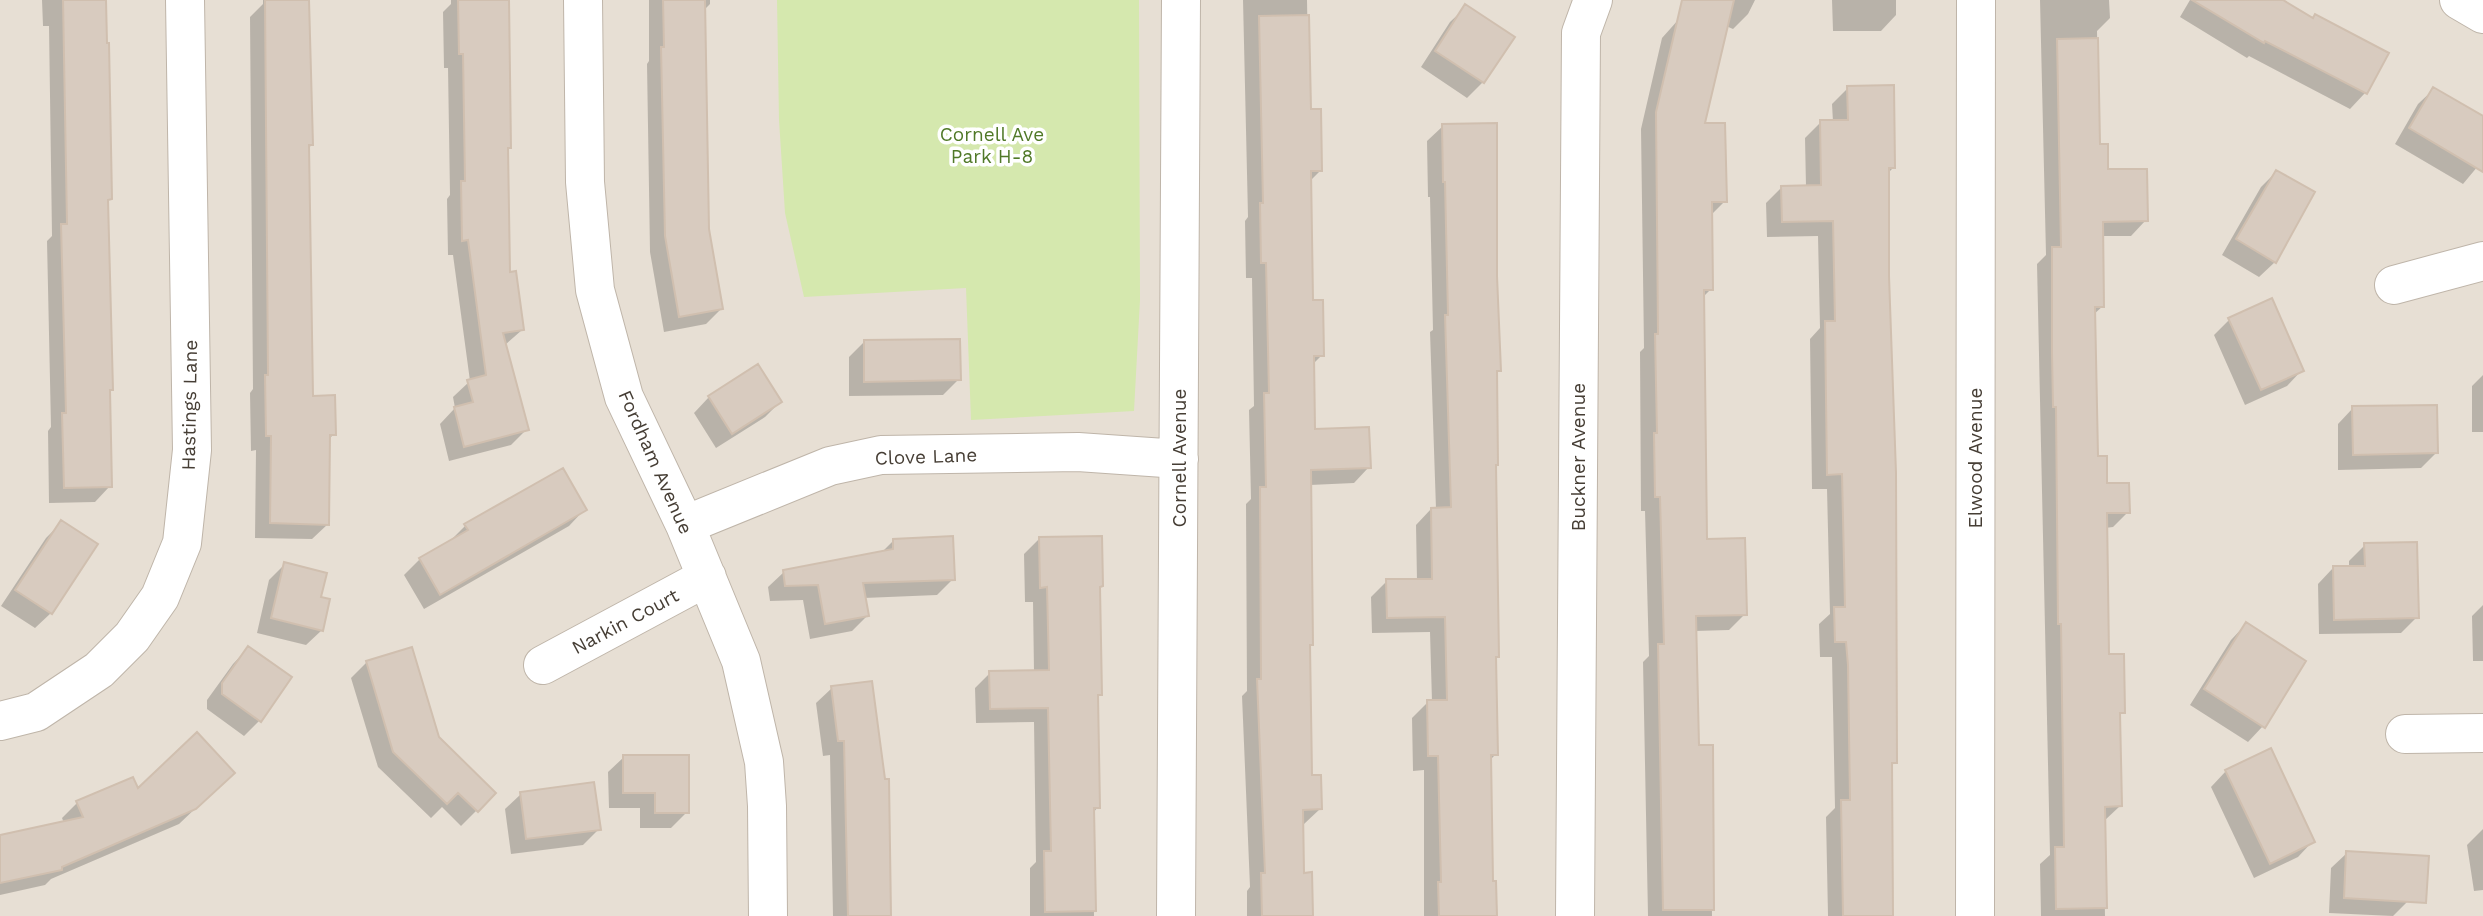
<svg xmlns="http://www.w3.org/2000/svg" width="2483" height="916" viewBox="0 0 2483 916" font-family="'Work Sans',sans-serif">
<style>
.residential{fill:#e7dfd4}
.green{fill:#d5e8ae}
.shadow{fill:#0003}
.building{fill:#d8cbbf;stroke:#d0bfaf;stroke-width:2}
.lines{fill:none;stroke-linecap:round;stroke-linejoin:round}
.minor-casing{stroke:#bfb5a9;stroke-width:40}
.minor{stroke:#fff;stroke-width:38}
.labels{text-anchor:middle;stroke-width:7;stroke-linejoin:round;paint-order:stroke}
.park-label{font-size:19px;fill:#507928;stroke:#fff}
.street-label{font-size:19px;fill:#463e35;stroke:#fff}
</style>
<rect width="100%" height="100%" fill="#f3eee6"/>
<path class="residential" d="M 0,0 L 2483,0 L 2483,916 L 0,916 Z"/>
<path class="green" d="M 777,0 L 1139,0 L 1140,300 L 1134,411 L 971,420 L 966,288 L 804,297 L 785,213 L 779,120 Z"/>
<path class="shadow" d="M 42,0 L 105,0 L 110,199 L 106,203 L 110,486 L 95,502 L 49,503 L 48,431 L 51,427 L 47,241 L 52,236 L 49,26 L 43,26 Z
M 263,0 L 307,0 L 312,145 L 307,149 L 311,397 L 334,434 L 329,439 L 328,524 L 312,539 L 255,538 L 256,450 L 251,451 L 250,393 L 253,389 L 250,17 L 263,4 Z
M 451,0 L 507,0 L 509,147 L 506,150 L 508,274 L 522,330 L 505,345 L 527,429 L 511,445 L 449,461 L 440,424 L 455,408 L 453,397 L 470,381 L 453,255 L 448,255 L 447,199 L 450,195 L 448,68 L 444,68 L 443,12 L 451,4 Z
M 649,0 L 710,0 L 710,4 L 703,11 L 708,229 L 721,309 L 706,324 L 664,332 L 650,252 L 647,64 L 649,61 Z
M 1243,0 L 1307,0 L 1309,111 L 1320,171 L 1309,182 L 1311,302 L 1322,355 L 1312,365 L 1313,431 L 1369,467 L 1354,483 L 1310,485 L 1311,644 L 1308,647 L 1310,777 L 1320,809 L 1304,824 L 1302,824 L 1303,874 L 1311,916 L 1247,916 L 1247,891 L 1250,887 L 1242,696 L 1247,691 L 1246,504 L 1251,499 L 1249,410 L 1254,406 L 1252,278 L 1246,278 L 1245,221 L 1248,217 Z
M 1696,0 L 1755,0 L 1748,14 L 1733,29 L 1726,26 L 1702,125 L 1725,201 L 1710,216 L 1711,289 L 1702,298 L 1705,541 L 1745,614 L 1729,630 L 1695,631 L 1697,747 L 1711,747 L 1712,916 L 1648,916 L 1643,662 L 1649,656 L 1645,511 L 1641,511 L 1640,352 L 1644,348 L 1641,129 L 1662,38 Z
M 1832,0 L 1896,0 L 1896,15 L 1881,31 L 1833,31 Z
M 2040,0 L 2109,0 L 2110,18 L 2097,31 L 2099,146 L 2107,171 L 2146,220 L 2131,236 L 2101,236 L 2103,306 L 2093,315 L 2096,457 L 2106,485 L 2128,512 L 2113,527 L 2105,528 L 2108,656 L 2123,712 L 2118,717 L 2120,806 L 2103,822 L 2105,916 L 2041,916 L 2040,864 L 2050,855 L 2037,264 L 2046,255 Z
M 2190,0 L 2280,0 L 2312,19 L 2386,53 L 2365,93 L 2350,109 L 2249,56 L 2247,58 L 2180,17 Z
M 1466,7 L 1512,38 L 1483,82 L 1467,98 L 1421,67 L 1450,22 Z
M 1848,88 L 1894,167 L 1887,174 L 1895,762 L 1890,768 L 1892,916 L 1828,916 L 1826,817 L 1835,808 L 1832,657 L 1820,657 L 1819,624 L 1830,614 L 1827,489 L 1812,489 L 1810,339 L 1820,328 L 1818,236 L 1767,237 L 1766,203 L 1782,187 L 1806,187 L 1805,138 L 1821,122 L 1833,122 L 1832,104 Z
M 2434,89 L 2483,118 L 2483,160 L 2463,184 L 2395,144 L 2418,104 Z
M 1443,126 L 1495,276 L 1499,370 L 1495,374 L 1494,466 L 1498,656 L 1494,659 L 1496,754 L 1489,761 L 1491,883 L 1495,916 L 1424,916 L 1424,770 L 1413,771 L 1412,718 L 1428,702 L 1432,702 L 1430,632 L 1372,633 L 1371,597 L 1387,581 L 1417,581 L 1416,525 L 1431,509 L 1436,509 L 1430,332 L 1433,330 L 1430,197 L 1428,197 L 1427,141 Z
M 2276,172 L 2275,262 L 2259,277 L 2222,255 L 2261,187 Z
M 2229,320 L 2302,370 L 2287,386 L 2245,405 L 2214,335 Z
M 864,342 L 959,379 L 943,395 L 849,396 L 849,357 Z
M 2483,375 L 2483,432 L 2472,432 L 2472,386 Z
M 709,397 L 780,402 L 765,417 L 716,448 L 694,413 Z
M 2353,408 L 2436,453 L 2421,468 L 2338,470 L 2338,424 Z
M 562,470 L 584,510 L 569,526 L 424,609 L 404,575 L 420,559 L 450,541 L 465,526 Z
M 62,522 L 51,613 L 35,628 L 1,606 L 46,538 Z
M 1039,539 L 1102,586 L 1098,589 L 1100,695 L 1097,698 L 1098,807 L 1093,813 L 1094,916 L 1030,916 L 1030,868 L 1036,862 L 1034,722 L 976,723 L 975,688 L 990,673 L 1034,672 L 1033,602 L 1025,602 L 1024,554 Z
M 894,540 L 953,579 L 937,595 L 864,598 L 867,616 L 852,631 L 810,639 L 803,600 L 770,601 L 768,587 L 784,572 L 881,553 Z
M 2365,545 L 2417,617 L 2401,633 L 2319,634 L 2318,584 L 2333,568 L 2349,568 L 2349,561 Z
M 285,564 L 319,598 L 322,630 L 306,645 L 257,633 L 269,580 Z
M 2483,605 L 2483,661 L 2473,661 L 2472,616 Z
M 2246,624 L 2263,726 L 2248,742 L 2190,705 L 2231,640 Z
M 248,648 L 260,720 L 244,736 L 207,709 L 207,700 L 233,664 Z
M 367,662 L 437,738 L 494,793 L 461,826 L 442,807 L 431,818 L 378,767 L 351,678 Z
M 832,688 L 889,916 L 833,916 L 830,755 L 823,756 L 816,703 Z
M 624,757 L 687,812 L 671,828 L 640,828 L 640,808 L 609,808 L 608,772 Z
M 2226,771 L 2313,841 L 2298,857 L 2254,878 L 2211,787 Z
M 217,788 L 179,824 L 51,879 L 45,885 L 0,895 L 0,837 L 64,823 L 62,818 L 77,803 Z
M 521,794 L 599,829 L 583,845 L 511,854 L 505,809 Z
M 2483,829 L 2483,890 L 2474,891 L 2467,845 Z
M 2347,853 L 2408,901 L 2393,916 L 2329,913 L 2331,868 Z"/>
<path class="building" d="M 63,0 L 106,0 L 107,43 L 109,43 L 112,199 L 108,200 L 113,390 L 110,390 L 112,487 L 64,488 L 62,413 L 66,413 L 61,224 L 67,224 Z
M 265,0 L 309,0 L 313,145 L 309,145 L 313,396 L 335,395 L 336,435 L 330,435 L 329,525 L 270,523 L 271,436 L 266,436 L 265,375 L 268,375 Z
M 458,0 L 509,0 L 511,148 L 508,148 L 510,272 L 516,271 L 524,330 L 503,333 L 529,430 L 464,447 L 454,407 L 473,402 L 467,380 L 486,375 L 468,240 L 462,241 L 461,181 L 465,181 L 463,54 L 459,54 Z
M 663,0 L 705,0 L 709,229 L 723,309 L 679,317 L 665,236 L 661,47 L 664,47 Z
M 1682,0 L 1734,0 L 1705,123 L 1725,123 L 1727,202 L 1712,202 L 1713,290 L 1704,290 L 1707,539 L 1745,538 L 1747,615 L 1696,616 L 1699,745 L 1713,745 L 1714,910 L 1663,910 L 1658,644 L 1664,644 L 1660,497 L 1655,497 L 1654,433 L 1657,433 L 1655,334 L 1658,334 L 1656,112 Z
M 2192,0 L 2283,0 L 2313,18 L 2315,14 L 2389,53 L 2367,94 L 2265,41 L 2264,43 Z
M 1465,4 L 1515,37 L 1484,83 L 1435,51 Z
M 1309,15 L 1311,109 L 1321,109 L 1322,171 L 1311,171 L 1313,300 L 1323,300 L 1324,356 L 1314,356 L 1315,429 L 1369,427 L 1371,468 L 1311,470 L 1313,645 L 1310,645 L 1312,775 L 1321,775 L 1322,809 L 1303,810 L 1304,873 L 1312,872 L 1313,916 L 1262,916 L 1261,873 L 1265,873 L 1257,679 L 1261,679 L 1260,487 L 1266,487 L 1264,393 L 1269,393 L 1266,263 L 1261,263 L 1260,203 L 1263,203 L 1259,16 Z
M 2098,38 L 2100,144 L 2108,144 L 2108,169 L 2147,169 L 2148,221 L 2103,222 L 2104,307 L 2095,307 L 2098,456 L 2107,456 L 2107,483 L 2129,483 L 2130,513 L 2107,513 L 2109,654 L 2124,654 L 2125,713 L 2120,713 L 2122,806 L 2105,807 L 2107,908 L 2056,909 L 2055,847 L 2064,847 L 2061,624 L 2058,624 L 2056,407 L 2053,407 L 2052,353 L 2052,247 L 2061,247 L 2057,39 Z
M 1894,85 L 1895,168 L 1889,168 L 1889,276 L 1896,473 L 1897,763 L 1892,763 L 1893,916 L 1843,916 L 1841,800 L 1850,800 L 1848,665 L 1846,642 L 1835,642 L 1834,607 L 1845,607 L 1842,474 L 1827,475 L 1825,321 L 1835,321 L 1833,221 L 1782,222 L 1781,186 L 1821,185 L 1820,120 L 1848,120 L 1847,86 Z
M 2433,87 L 2483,116 L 2483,172 L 2409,128 Z
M 1497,123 L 1497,276 L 1501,371 L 1497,371 L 1498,465 L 1496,465 L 1499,657 L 1496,657 L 1498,755 L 1491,755 L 1493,881 L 1496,881 L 1497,916 L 1439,916 L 1438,882 L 1441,882 L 1438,756 L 1428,756 L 1427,700 L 1447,700 L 1445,617 L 1387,618 L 1386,579 L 1432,579 L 1431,508 L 1451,507 L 1445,315 L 1448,315 L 1445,182 L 1443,182 L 1442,124 Z
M 2276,170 L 2315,192 L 2276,263 L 2236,239 Z
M 2272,298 L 2304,371 L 2261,390 L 2228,318 Z
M 960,339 L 961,380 L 864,382 L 864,340 Z
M 758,364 L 782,402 L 732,434 L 708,396 Z
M 2437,405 L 2438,453 L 2353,455 L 2352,406 Z
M 563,468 L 587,510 L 440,595 L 419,558 L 468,530 L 464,524 Z
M 61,520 L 98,544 L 52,614 L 15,590 Z
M 953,536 L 955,580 L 863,583 L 869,616 L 825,624 L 818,585 L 785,586 L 783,570 L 893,549 L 893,539 Z
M 1102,536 L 1103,586 L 1100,587 L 1102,695 L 1098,695 L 1100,808 L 1094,808 L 1096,911 L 1045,912 L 1044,851 L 1051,851 L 1048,708 L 990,709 L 989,671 L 1049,670 L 1047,587 L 1040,588 L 1039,537 Z
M 2417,542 L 2419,618 L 2334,620 L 2333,566 L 2365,566 L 2364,543 Z
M 284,562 L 327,573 L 321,597 L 330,599 L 323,631 L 271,618 Z
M 2246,622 L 2306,661 L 2265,728 L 2204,689 Z
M 248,646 L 292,677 L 261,722 L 222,694 L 222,683 Z
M 412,647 L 439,737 L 496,793 L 478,812 L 458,793 L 447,804 L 393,752 L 366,661 Z
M 872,681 L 885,779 L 889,779 L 891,916 L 848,916 L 844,741 L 838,741 L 831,686 Z
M 197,732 L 235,773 L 196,809 L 62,867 L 62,870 L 0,883 L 0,835 L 83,817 L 76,801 L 133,777 L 138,788 Z
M 2271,748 L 2315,842 L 2270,864 L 2225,770 Z
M 623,755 L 689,755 L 689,813 L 655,813 L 655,793 L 623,793 Z
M 594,782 L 601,830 L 526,839 L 520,792 Z
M 2346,851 L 2429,856 L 2426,903 L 2344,898 Z"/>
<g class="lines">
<g class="minor-casing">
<path id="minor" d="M 583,0 L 585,182 L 595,290 L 624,397 L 685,525 L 741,661 L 764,762 L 767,806 L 768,916
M 2459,0 L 2483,14
M 2394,285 L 2483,261
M 685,525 L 830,466 L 881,455 L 1078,452 L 1179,459
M 543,665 L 707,577
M 0,721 L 36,712 L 99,670 L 132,637 L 160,597 L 182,543 L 192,450 L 185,0
M 2405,734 L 2483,733
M 1176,916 L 1181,0
M 1575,916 L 1581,33 L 1593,0
M 1975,916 L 1976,0"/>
</g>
<use href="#minor" class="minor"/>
</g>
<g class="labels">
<g class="park-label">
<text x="992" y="141">Cornell Ave<tspan x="992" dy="22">Park H-8</tspan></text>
</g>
<g class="street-label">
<text transform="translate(189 405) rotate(-89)" y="7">Hastings Lane</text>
<text transform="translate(926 456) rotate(-2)" y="7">Clove Lane</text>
<text transform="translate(1578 457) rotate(-90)" y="7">Buckner Avenue</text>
<text transform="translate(1179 458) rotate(-90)" y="7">Cornell Avenue</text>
<text transform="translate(1975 458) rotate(-90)" y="7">Elwood Avenue</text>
<text transform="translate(656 462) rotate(66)" y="7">Fordham Avenue</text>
<text transform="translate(625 621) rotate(-28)" y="7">Narkin Court</text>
</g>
</g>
</svg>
